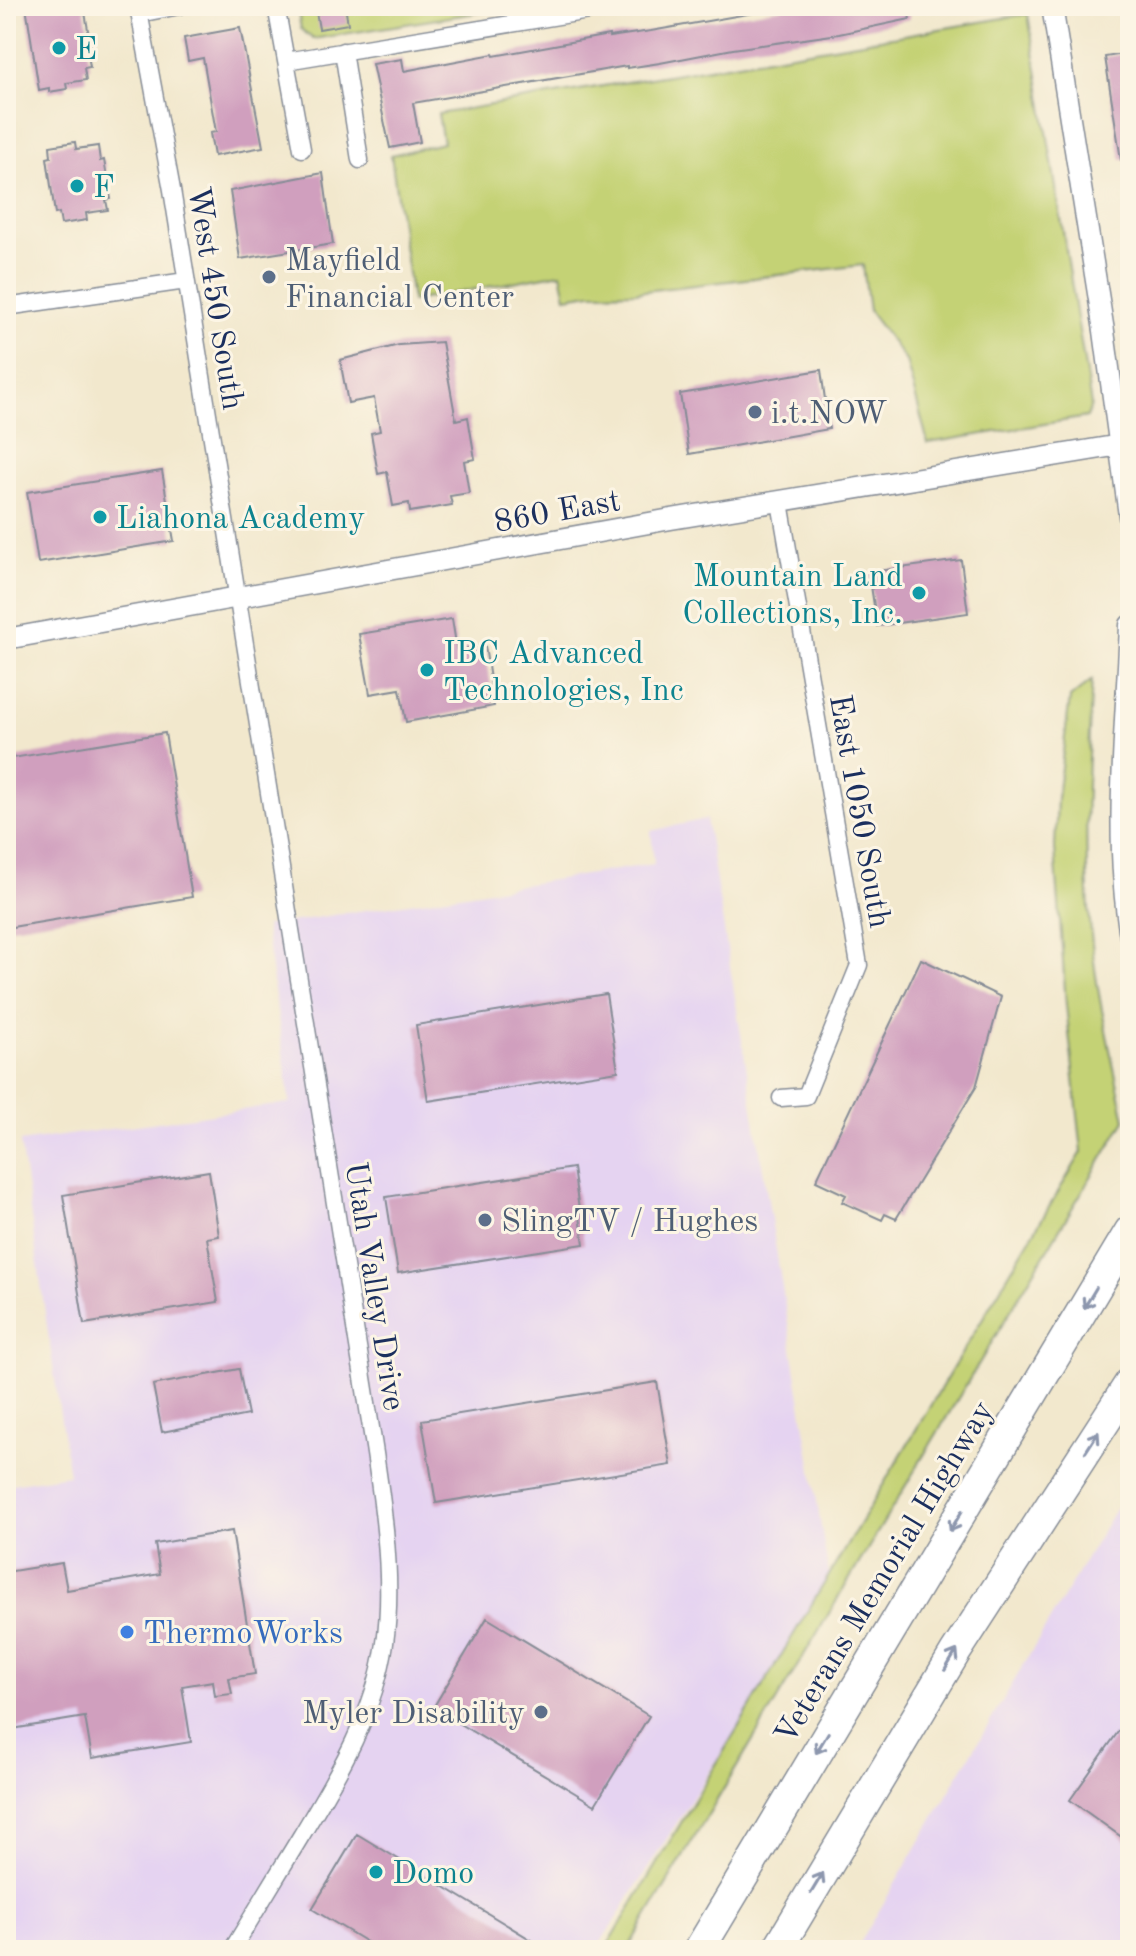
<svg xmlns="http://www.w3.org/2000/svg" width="1136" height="1956" viewBox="0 0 1136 1956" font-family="'Old Standard TT',serif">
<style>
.built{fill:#e5d3f1}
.green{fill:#c4d274;stroke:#708069;stroke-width:2}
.building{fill:#d09fbe}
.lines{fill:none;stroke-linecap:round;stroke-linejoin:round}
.minor-casing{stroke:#868c96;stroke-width:19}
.tertiary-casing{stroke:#868c96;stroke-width:23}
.motorway-casing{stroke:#868c96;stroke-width:33}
.minor{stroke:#fff;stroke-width:16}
.tertiary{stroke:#fff;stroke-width:20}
.motorway{stroke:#fff;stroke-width:30}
.oneway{stroke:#8d97ae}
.culture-dot{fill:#0f9aa8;stroke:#fcf5e5;stroke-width:3}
.service-dot{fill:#5c6f8a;stroke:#fcf5e5;stroke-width:3}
.shop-dot{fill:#3f7fe0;stroke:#fcf5e5;stroke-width:3}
.labels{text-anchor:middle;stroke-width:6;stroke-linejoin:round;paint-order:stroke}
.culture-label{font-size:32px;fill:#0d838f;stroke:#fcf5e5;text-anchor:start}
.service-label{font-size:32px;fill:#4e5e75;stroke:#fcf5e5;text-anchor:start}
.street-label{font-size:32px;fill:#1b2f5e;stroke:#fcf5e5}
.shop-label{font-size:32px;fill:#366cbe;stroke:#fcf5e5;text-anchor:start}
</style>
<rect width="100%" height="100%" fill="#fcf5e5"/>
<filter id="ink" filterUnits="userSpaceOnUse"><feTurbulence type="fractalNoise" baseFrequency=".0125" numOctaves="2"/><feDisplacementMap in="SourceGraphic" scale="16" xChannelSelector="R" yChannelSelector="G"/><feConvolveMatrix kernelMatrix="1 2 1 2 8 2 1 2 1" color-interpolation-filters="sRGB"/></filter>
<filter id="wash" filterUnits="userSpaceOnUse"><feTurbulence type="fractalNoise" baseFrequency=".006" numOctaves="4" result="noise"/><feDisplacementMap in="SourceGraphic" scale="32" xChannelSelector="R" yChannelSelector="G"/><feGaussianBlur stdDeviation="1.8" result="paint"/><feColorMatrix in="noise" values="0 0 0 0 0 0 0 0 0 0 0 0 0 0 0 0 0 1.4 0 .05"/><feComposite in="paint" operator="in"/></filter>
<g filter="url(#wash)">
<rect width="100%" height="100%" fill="#f2e8cd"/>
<path class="built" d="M 706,819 L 830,1582 L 596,1950 L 6,1950 L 6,1485 L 69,1475 L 20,1142 L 290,1103 L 265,926 L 654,864 L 651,831 Z
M 1130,1484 L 1130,1950 L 856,1950 Z"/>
<path class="green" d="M 297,6 L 518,6 L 313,39 L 301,29 Z
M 1028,14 L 1091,405 L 1087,417 L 928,443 L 906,361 L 869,311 L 863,265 L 636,292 L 591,293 L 566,297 L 561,273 L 412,301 L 391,155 L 443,143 L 438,114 Z
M 1092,680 C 1086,776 1082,873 1095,969 C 1102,1019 1115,1070 1125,1120 L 627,1950 L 605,1950 L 1082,1152 L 1066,1005 L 1055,848 L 1057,798 L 1070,698 Z"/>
<g id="blocks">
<path class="building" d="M 26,6 L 84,6 L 91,48 L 87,48 L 90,67 L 84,68 L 86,80 L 66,83 L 67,89 L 49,92 L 49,88 L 39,90 Z
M 315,6 L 345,6 L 348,24 L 319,29 Z
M 793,6 L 907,6 L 910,19 L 839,34 L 733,49 L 660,63 L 627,68 L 627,66 L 413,103 L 420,142 L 390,148 L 372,64 L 402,59 L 404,71 L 493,54 L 494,56 L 609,35 L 609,37 L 651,31 Z
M 240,28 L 263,147 L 214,156 L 210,133 L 216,132 L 203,58 L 188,61 L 184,38 Z
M 1130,53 L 1130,159 L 1121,160 L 1105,57 Z
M 75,142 L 76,149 L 98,146 L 100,161 L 104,160 L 111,199 L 106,200 L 108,210 L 86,213 L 87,220 L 61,224 L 59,213 L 55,214 L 47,158 L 51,157 L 50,146 Z
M 323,173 L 333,244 L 240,259 L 230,191 Z
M 442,342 L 456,420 L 468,417 L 475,459 L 464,461 L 469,493 L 450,496 L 452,505 L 410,512 L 409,503 L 393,506 L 387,472 L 378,474 L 371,433 L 380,431 L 374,398 L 348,403 L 340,360 L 399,345 Z
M 821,370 L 829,429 L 689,454 L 680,394 Z
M 162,471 L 174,541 L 38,563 L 27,492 Z
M 961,560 L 968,613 L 877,626 L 869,572 Z
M 452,619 L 457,650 L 485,646 L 494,706 L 406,722 L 400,689 L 370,694 L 359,634 Z
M 165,733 L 192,897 L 6,928 L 6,759 Z
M 921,959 L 1001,997 L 976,1087 L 896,1219 L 885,1214 L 882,1220 L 842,1202 L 846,1195 L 816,1181 Z
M 606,994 L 618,1071 L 428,1101 L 416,1025 Z
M 573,1168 L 584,1244 L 398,1273 L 386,1197 Z
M 209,1171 L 219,1236 L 207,1238 L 218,1302 L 84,1324 L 63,1195 Z
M 239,1369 L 248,1415 L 162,1432 L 153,1385 Z
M 657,1382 L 671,1465 L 436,1503 L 422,1420 Z
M 232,1531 L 255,1674 L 229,1678 L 232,1694 L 215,1696 L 213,1681 L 182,1686 L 191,1742 L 92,1758 L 85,1717 L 6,1730 L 6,1572 L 62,1563 L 67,1590 L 160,1574 L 155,1544 Z
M 487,1618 L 649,1716 L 595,1805 L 433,1708 Z
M 1130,1715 L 1130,1843 L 1070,1800 Z
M 357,1834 L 548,1950 L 380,1950 L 312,1909 Z"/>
</g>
</g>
<g filter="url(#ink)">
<use href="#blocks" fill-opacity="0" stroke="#868c96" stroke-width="2"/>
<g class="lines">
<g class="minor-casing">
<path id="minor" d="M 138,6 L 172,190 L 365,1390 C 377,1467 396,1566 385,1643 C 375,1714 337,1776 301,1836 C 278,1874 255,1912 232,1950
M 276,6 L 302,149
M 139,14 L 179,6
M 343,51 L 360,160
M 286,61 L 619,6
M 6,307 L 186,281
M 780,502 L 859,965 L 806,1096 L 781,1098"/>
</g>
<g class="tertiary-casing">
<path id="tertiary" d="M 1052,6 L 1104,331 L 1130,523
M 1130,625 C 1126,728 1113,835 1130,936
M 6,639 L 671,519 L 1120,445"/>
</g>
<g class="motorway-casing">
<path id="motorway" d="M 699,1950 L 1130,1231
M 777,1950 L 955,1653 L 1130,1383"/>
</g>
<use href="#minor" class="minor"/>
<use href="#tertiary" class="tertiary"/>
<use href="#motorway" class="motorway"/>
</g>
<defs><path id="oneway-shaft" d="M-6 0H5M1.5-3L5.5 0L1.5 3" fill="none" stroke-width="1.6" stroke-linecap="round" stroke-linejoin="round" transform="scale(2)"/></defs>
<g class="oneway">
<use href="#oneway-shaft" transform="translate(1090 1298) rotate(121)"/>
<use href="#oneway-shaft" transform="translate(1092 1442) rotate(-57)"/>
<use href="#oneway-shaft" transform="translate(956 1521) rotate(121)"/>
<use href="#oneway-shaft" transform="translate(951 1660) rotate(-59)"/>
<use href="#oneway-shaft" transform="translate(822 1743) rotate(121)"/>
<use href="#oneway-shaft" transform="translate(817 1883) rotate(-59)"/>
</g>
</g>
<g class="culture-dot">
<circle cx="59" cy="48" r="8"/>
<circle cx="77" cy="186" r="8"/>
<circle cx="100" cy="517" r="8"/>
<circle cx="919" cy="593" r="8"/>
<circle cx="427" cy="670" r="8"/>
<circle cx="376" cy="1872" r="8"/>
</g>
<g class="service-dot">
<circle cx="269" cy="277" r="8"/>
<circle cx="755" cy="412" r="8"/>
<circle cx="485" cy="1220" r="8"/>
<circle cx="541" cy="1712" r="8"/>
</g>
<circle class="shop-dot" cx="127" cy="1632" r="8"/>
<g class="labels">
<g class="culture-label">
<text x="75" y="59">E</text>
<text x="93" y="197">F</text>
<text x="116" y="528">Liahona Academy</text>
<text x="903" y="586" text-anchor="end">Mountain Land<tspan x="903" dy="37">Collections, Inc.</tspan></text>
<text x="443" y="663">IBC Advanced<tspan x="443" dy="37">Technologies, Inc</tspan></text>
<text x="392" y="1883">Domo</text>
</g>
<g class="service-label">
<text x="285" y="270">Mayfield<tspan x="285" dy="37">Financial Center</tspan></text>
<text x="771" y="423">i.t.NOW</text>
<text x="501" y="1231">SlingTV / Hughes</text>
<text x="525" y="1723" text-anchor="end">Myler Disability</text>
</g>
<g class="street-label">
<text transform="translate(217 298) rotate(81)" y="11">West 450 South</text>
<text transform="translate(557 510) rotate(-10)" y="11">860 East</text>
<text transform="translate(861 811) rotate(80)" y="11">East 1050 South</text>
<text transform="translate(376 1286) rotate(81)" y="11">Utah Valley Drive</text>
<text transform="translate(883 1572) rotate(-59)" y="11">Veterans Memorial Highway</text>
</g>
<g class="shop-label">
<text x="143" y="1643">ThermoWorks</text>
</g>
</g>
<rect width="1136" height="1956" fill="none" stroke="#fcf5e5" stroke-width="32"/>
</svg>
